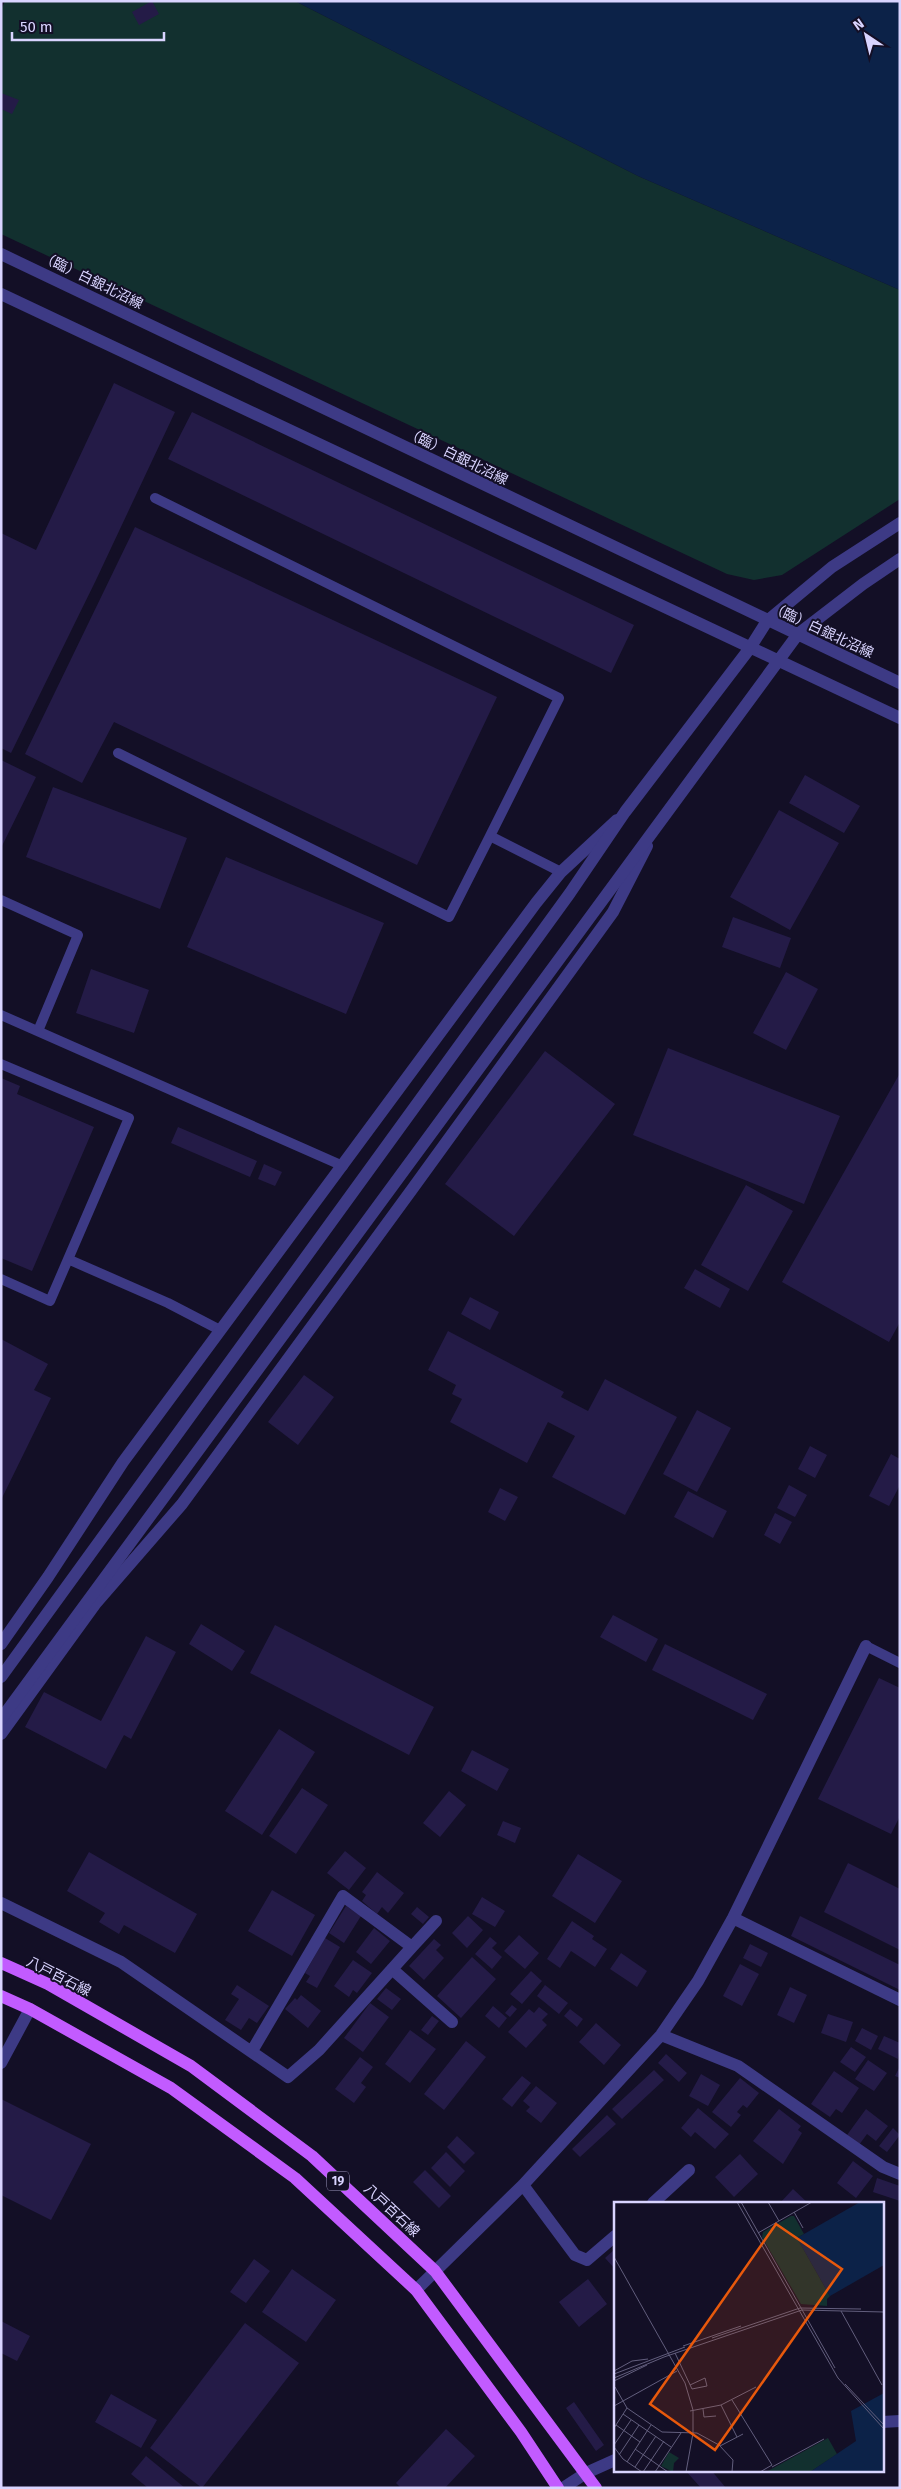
<svg xmlns="http://www.w3.org/2000/svg" width="901" height="2489" viewBox="0 0 901 2489" font-family="'Fira Sans','Noto Sans JP',sans-serif">
<style>
.green{fill:#12302f}
.water{fill:#0c2248}
.building{fill:#241b47}
.lines{fill:none;stroke-linecap:round;stroke-linejoin:round}
.service{stroke:#3d3a85;stroke-width:10}
.minor{stroke:#3d3a85;stroke-width:12}
.tertiary{stroke:#3d3a85;stroke-width:12}
.primary{stroke:#c25bff;stroke-width:12}
.labels{text-anchor:middle;stroke-width:4;stroke-linejoin:round;paint-order:stroke}
.shield{fill:#130f26;stroke:#9e99be;stroke-width:1}
.shield-label{font-size:12px;font-weight:bold;fill:#d9d4ff}
.street-label{font-size:14px;fill:#d9d4ff;stroke:#130f26}
.inset-road{fill:none;stroke:#625e7d;stroke-width:1}
.view{fill:#e8590c;fill-opacity:0.15;stroke:#e8590c;stroke-width:2.5}
.inset-edge{fill:none;stroke:#d9d4ff;stroke-width:2.5}
</style>
<rect width="100%" height="100%" fill="#130f26"/>
<path class="green" d="M 5,1 L 295,1 L 638,176 L 900,290 L 900,499 L 782,575 L 754,580 L 727,574 L 1,234 L 1,10 Z"/>
<path class="water" d="M 295,1 L 900,1 L 900,290 L 638,176 Z"/>
<path class="building" d="M 152,1 L 159,14 L 139,25 L 132,12 Z
M 1,93 L 19,100 L 12,114 L 1,109 Z
M 114,383 L 175,412 L 96,580 L 11,753 L 1,748 L 1,533 L 36,550 Z
M 192,412 L 634,625 L 611,673 L 168,459 Z
M 135,527 L 497,697 L 417,865 L 114,722 L 82,783 L 25,754 Z
M 1,760 L 36,777 L 1,848 Z
M 805,775 L 860,806 L 844,833 L 789,803 Z
M 53,787 L 187,838 L 160,909 L 26,857 Z
M 779,810 L 839,843 L 790,930 L 730,897 Z
M 226,857 L 384,923 L 346,1014 L 187,947 Z
M 733,917 L 791,938 L 780,968 L 722,947 Z
M 91,969 L 149,990 L 134,1033 L 76,1013 Z
M 786,972 L 818,989 L 786,1050 L 753,1033 Z
M 668,1048 L 840,1116 L 804,1204 L 633,1135 Z
M 545,1051 L 615,1104 L 514,1236 L 445,1184 Z
M 900,1073 L 900,1322 L 889,1342 L 782,1282 Z
M 1,1078 L 20,1086 L 17,1094 L 94,1127 L 32,1271 L 1,1258 Z
M 178,1127 L 257,1161 L 250,1177 L 171,1143 Z
M 264,1164 L 282,1172 L 275,1186 L 258,1179 Z
M 746,1185 L 793,1211 L 748,1291 L 701,1265 Z
M 695,1269 L 730,1289 L 720,1308 L 684,1288 Z
M 470,1297 L 499,1312 L 490,1330 L 461,1314 Z
M 448,1331 L 564,1392 L 561,1397 L 588,1411 L 605,1379 L 677,1417 L 625,1515 L 552,1477 L 575,1436 L 548,1422 L 527,1463 L 450,1422 L 462,1399 L 452,1394 L 456,1385 L 428,1370 Z
M 1,1339 L 48,1364 L 34,1390 L 51,1398 L 1,1500 Z
M 304,1375 L 334,1397 L 298,1445 L 268,1422 Z
M 697,1410 L 731,1428 L 697,1492 L 663,1474 Z
M 810,1446 L 827,1455 L 815,1478 L 798,1469 Z
M 891,1454 L 900,1459 L 900,1485 L 889,1506 L 869,1496 Z
M 789,1485 L 807,1495 L 795,1517 L 777,1508 Z
M 500,1488 L 518,1497 L 505,1521 L 488,1512 Z
M 688,1491 L 727,1511 L 713,1538 L 674,1517 Z
M 775,1513 L 792,1522 L 780,1544 L 764,1535 Z
M 613,1615 L 658,1639 L 646,1662 L 600,1637 Z
M 201,1624 L 245,1651 L 232,1671 L 189,1644 Z
M 275,1625 L 434,1707 L 409,1755 L 250,1673 Z
M 146,1636 L 176,1652 L 131,1739 L 124,1735 L 106,1769 L 25,1727 L 44,1692 L 101,1721 Z
M 665,1644 L 767,1694 L 753,1720 L 652,1670 Z
M 879,1678 L 900,1688 L 900,1816 L 891,1834 L 818,1799 Z
M 279,1729 L 315,1752 L 262,1835 L 225,1811 Z
M 472,1750 L 509,1769 L 497,1791 L 461,1771 Z
M 302,1788 L 328,1805 L 296,1854 L 269,1836 Z
M 449,1791 L 466,1805 L 440,1837 L 423,1823 Z
M 503,1821 L 521,1828 L 515,1843 L 497,1835 Z
M 345,1851 L 366,1868 L 349,1890 L 327,1873 Z
M 89,1852 L 197,1914 L 175,1953 L 124,1925 L 119,1934 L 99,1922 L 105,1913 L 67,1891 Z
M 578,1854 L 622,1881 L 595,1923 L 552,1896 Z
M 848,1863 L 900,1889 L 900,1950 L 824,1912 Z
M 377,1872 L 404,1893 L 388,1913 L 382,1907 L 377,1914 L 362,1901 L 366,1895 L 362,1892 Z
M 272,1890 L 315,1915 L 292,1956 L 248,1931 Z
M 482,1897 L 505,1911 L 495,1927 L 472,1914 Z
M 346,1906 L 361,1916 L 344,1943 L 329,1933 Z
M 417,1907 L 429,1917 L 423,1924 L 411,1914 Z
M 468,1916 L 483,1930 L 467,1948 L 452,1933 Z
M 800,1916 L 900,1965 L 900,1990 L 791,1936 Z
M 572,1921 L 594,1936 L 592,1939 L 607,1949 L 595,1967 L 571,1951 L 560,1968 L 547,1959 Z
M 374,1928 L 390,1941 L 371,1964 L 356,1952 Z
M 519,1935 L 539,1953 L 525,1969 L 504,1951 Z
M 490,1937 L 497,1943 L 492,1948 L 502,1957 L 492,1969 L 475,1954 Z
M 325,1938 L 340,1947 L 317,1988 L 306,1982 L 310,1976 L 305,1973 Z
M 434,1939 L 441,1945 L 436,1950 L 444,1958 L 424,1980 L 409,1966 Z
M 750,1944 L 768,1953 L 761,1967 L 743,1958 Z
M 621,1953 L 647,1971 L 637,1987 L 610,1969 Z
M 472,1957 L 496,1979 L 461,2018 L 437,1996 Z
M 353,1960 L 372,1973 L 357,1993 L 353,1990 L 349,1997 L 334,1986 Z
M 740,1964 L 759,1974 L 742,2006 L 723,1996 Z
M 531,1971 L 542,1981 L 522,2004 L 510,1994 Z
M 237,1985 L 269,2006 L 257,2023 L 249,2018 L 241,2030 L 225,2020 L 239,1999 L 231,1994 Z
M 545,1985 L 568,2003 L 559,2014 L 537,1996 Z
M 790,1987 L 807,1995 L 794,2023 L 777,2015 Z
M 386,1988 L 401,1999 L 392,2010 L 377,1999 Z
M 301,1995 L 321,2011 L 308,2028 L 285,2009 L 295,1998 L 297,2000 Z
M 370,2003 L 389,2017 L 363,2052 L 344,2038 Z
M 512,2005 L 517,2009 L 510,2017 L 505,2013 Z
M 493,2006 L 507,2018 L 499,2028 L 485,2016 Z
M 539,2007 L 548,2014 L 542,2020 L 547,2025 L 526,2048 L 508,2032 L 529,2009 L 534,2013 Z
M 570,2009 L 583,2019 L 577,2027 L 564,2016 Z
M 828,2014 L 853,2022 L 846,2042 L 821,2033 Z
M 432,2016 L 439,2021 L 428,2035 L 421,2030 Z
M 596,2023 L 621,2045 L 604,2065 L 579,2042 Z
M 862,2028 L 878,2036 L 871,2050 L 855,2041 Z
M 410,2030 L 436,2049 L 410,2083 L 385,2064 Z
M 884,2036 L 900,2043 L 898,2059 L 878,2049 Z
M 466,2041 L 486,2057 L 444,2110 L 424,2094 Z
M 851,2047 L 866,2057 L 855,2072 L 840,2062 Z
M 666,2054 L 687,2073 L 679,2082 L 658,2063 Z
M 360,2057 L 373,2067 L 361,2083 L 366,2087 L 354,2103 L 335,2089 Z
M 868,2060 L 887,2073 L 874,2091 L 855,2079 Z
M 900,2066 L 900,2078 L 895,2076 Z
M 654,2070 L 664,2080 L 622,2119 L 612,2109 Z
M 834,2071 L 859,2088 L 842,2113 L 836,2109 L 830,2117 L 811,2104 Z
M 701,2074 L 720,2085 L 708,2106 L 689,2096 Z
M 522,2076 L 531,2083 L 512,2107 L 502,2099 Z
M 740,2078 L 759,2093 L 747,2108 L 743,2105 L 737,2112 L 741,2115 L 731,2127 L 712,2112 Z
M 536,2086 L 557,2103 L 541,2123 L 526,2111 L 530,2107 L 523,2101 Z
M 1,2099 L 91,2144 L 51,2220 L 1,2195 Z
M 698,2108 L 729,2134 L 715,2149 L 695,2132 L 691,2137 L 681,2128 Z
M 779,2109 L 801,2126 L 798,2130 L 802,2133 L 783,2164 L 753,2141 Z
M 866,2109 L 888,2126 L 876,2141 L 867,2134 L 859,2145 L 847,2135 Z
M 607,2115 L 616,2124 L 580,2157 L 572,2149 Z
M 893,2128 L 900,2135 L 887,2152 L 879,2146 Z
M 457,2136 L 475,2153 L 464,2164 L 447,2147 Z
M 446,2152 L 465,2171 L 450,2187 L 431,2168 Z
M 740,2154 L 758,2174 L 734,2197 L 715,2177 Z
M 853,2161 L 873,2176 L 856,2198 L 837,2183 Z
M 425,2170 L 451,2196 L 439,2208 L 413,2182 Z
M 877,2178 L 900,2186 L 900,2201 L 873,2192 Z
M 793,2189 L 808,2203 L 780,2203 Z
M 615,2249 L 615,2269 L 605,2258 Z
M 254,2259 L 270,2271 L 246,2303 L 230,2292 Z
M 292,2269 L 336,2300 L 306,2342 L 262,2312 Z
M 588,2279 L 607,2304 L 579,2327 L 559,2302 Z
M 1,2321 L 30,2336 L 17,2361 L 1,2353 Z
M 245,2323 L 299,2363 L 202,2488 L 150,2448 Z
M 111,2394 L 157,2420 L 141,2448 L 95,2422 Z
M 574,2402 L 604,2445 L 596,2451 L 566,2408 Z
M 446,2429 L 475,2456 L 445,2488 L 401,2488 L 396,2483 Z
M 146,2456 L 185,2488 L 148,2488 L 131,2474 Z
M 685,2470 L 711,2470 L 726,2488 L 701,2488 Z"/>
<g class="lines">
<path class="service" d="M 155,498 L 559,698 L 490,836 L 561,872
M 118,753 L 449,917 L 490,836
M 1,900 L 78,935 L 38,1031
M 1,1015 L 343,1166
M 1,1064 L 129,1118 L 50,1301 L 1,1279
M 70,1260 L 168,1303 L 220,1330
M 866,1646 L 900,1663"/>
<path class="minor" d="M 1,1644 L 48,1577 L 123,1462 L 536,903 L 561,872 L 617,820
M 1,1734 L 96,1603 L 182,1504 L 413,1188 L 613,912 L 647,846
M 1,1903 L 121,1962 L 288,2077 L 319,2050 L 412,1947 L 343,1896 L 252,2051
M 733,1918 L 900,2000
M 412,1947 L 436,1921
M 392,1969 L 452,2022
M 661,2035 L 738,2066 L 883,2167 L 900,2174
M 1,2063 L 30,2009
M 523,2185 L 575,2255 L 587,2260 L 615,2236
M 653,2203 L 689,2170
M 416,2290 L 523,2185 L 661,2035 L 698,1981 L 733,1918 L 866,1646
M 882,2422 L 900,2421
M 563,2488 L 586,2473 L 615,2460"/>
<path class="tertiary" d="M 1,254 L 900,683
M 1,294 L 900,718
M 1,1677 L 570,893 L 625,812 L 750,648 L 767,621 L 832,567 L 900,523
M 1,1719 L 798,634 L 863,584 L 900,559"/>
<path class="primary" d="M 1,1963 L 48,1984 L 191,2066 L 312,2156 L 435,2271 L 596,2488
M 1,1996 L 30,2009 L 171,2088 L 295,2178 L 416,2290 L 521,2432 L 558,2488"/>
</g>
<g class="labels">
<rect class="shield" x="327" y="2171.5" width="22" height="19" rx="4"/>
<g class="shield-label">
<text x="338" y="2185">19</text>
</g>
<g class="street-label">
<text transform="translate(92 280) rotate(26)" y="5">（臨）白銀北沼線</text>
<text transform="translate(457 456) rotate(26)" y="5">（臨）白銀北沼線</text>
<text transform="translate(822 630) rotate(25)" y="5">（臨）白銀北沼線</text>
<text transform="translate(59 1976) rotate(27)" y="5">八戸百石線</text>
<text transform="translate(392 2210) rotate(43)" y="5">八戸百石線</text>
</g>
</g>
<g transform="translate(614 2202)">
<rect width="270" height="270" fill="#130f26"/>
<path d="M 177,14 L 180,14 L 190,32 L 183,36 L 216,94 L 213,97 L 213,104 L 187,102 L 148,35 L 149,30 ZM 214,236 L 223,252 L 196,270 L 152,270 ZM 55,250 L 65,256 L 60,261 L 59,270 L 47,264 Z" fill="#12302f"/>
<path d="M 246,0 L 270,0 L 270,63 L 216,94 L 183,36 ZM 270,191 L 270,270 L 196,270 L 242,239 L 237,209 Z" fill="#0c2248"/>
<path class="inset-road" d="M 123,0 L 224,176 L 270,227M 127,0 L 221,166M 154,0 L 165,19M 180,10 L 189,26M 144,31 L 198,0M 0,55 L 71,181 L 79,208 L 79,231 L 72,270M 227,109 L 268,183M 98,136 L 186,106 L 247,107M 69,144 L 127,124M 61,151 L 78,187 L 93,184 L 91,176 L 76,183M 0,169 L 18,159 L 34,157M 63,169 L 9,199 L 13,206 L 48,230 L 83,231 L 105,243 L 119,258 L 118,270M 0,172 L 71,145M 0,176 L 50,155 L 188,108 L 270,110M 0,179 L 33,163M 231,182 L 270,223M 118,198 L 158,263 L 146,270M 107,203 L 123,235M 0,204 L 9,199 L 1,185M 89,207 L 90,215 L 102,214M 76,209 L 107,203 L 142,185M 9,212 L 57,245M 2,223 L 26,240M 0,226 L 13,206M 0,243 L 17,218M 106,244 L 129,232M 0,245 L 9,257 L 28,270M 21,247 L 54,270M 5,253 L 25,223M 13,260 L 37,223M 21,265 L 42,234M 158,265 L 210,237M 29,270 L 50,239M 41,270 L 67,231"/>
<path class="view" d="M 162,22 L 228,67 L 101,248 L 36,202 Z"/>
<rect width="270" height="270" class="inset-edge"/>
</g>
<rect width="901" height="2489" fill="none" stroke="#d9d4ff" stroke-width="5"/>
<g transform="translate(866 35) rotate(325)" stroke="#130f26" stroke-width="4" paint-order="stroke">
<path d="M0-4L9 19L0 12L-9 19Z" fill="#d9d4ff"/>
<text y="-8" font-size="14" font-weight="bold" text-anchor="middle" fill="#d9d4ff">N</text>
</g>
<path d="M12 32v8h152v-8" fill="none" stroke="#d9d4ff" stroke-width="2.5"/>
<text x="20" y="32" font-size="15" fill="#d9d4ff" stroke="#130f26" stroke-width="4" paint-order="stroke">50 m</text>
</svg>
